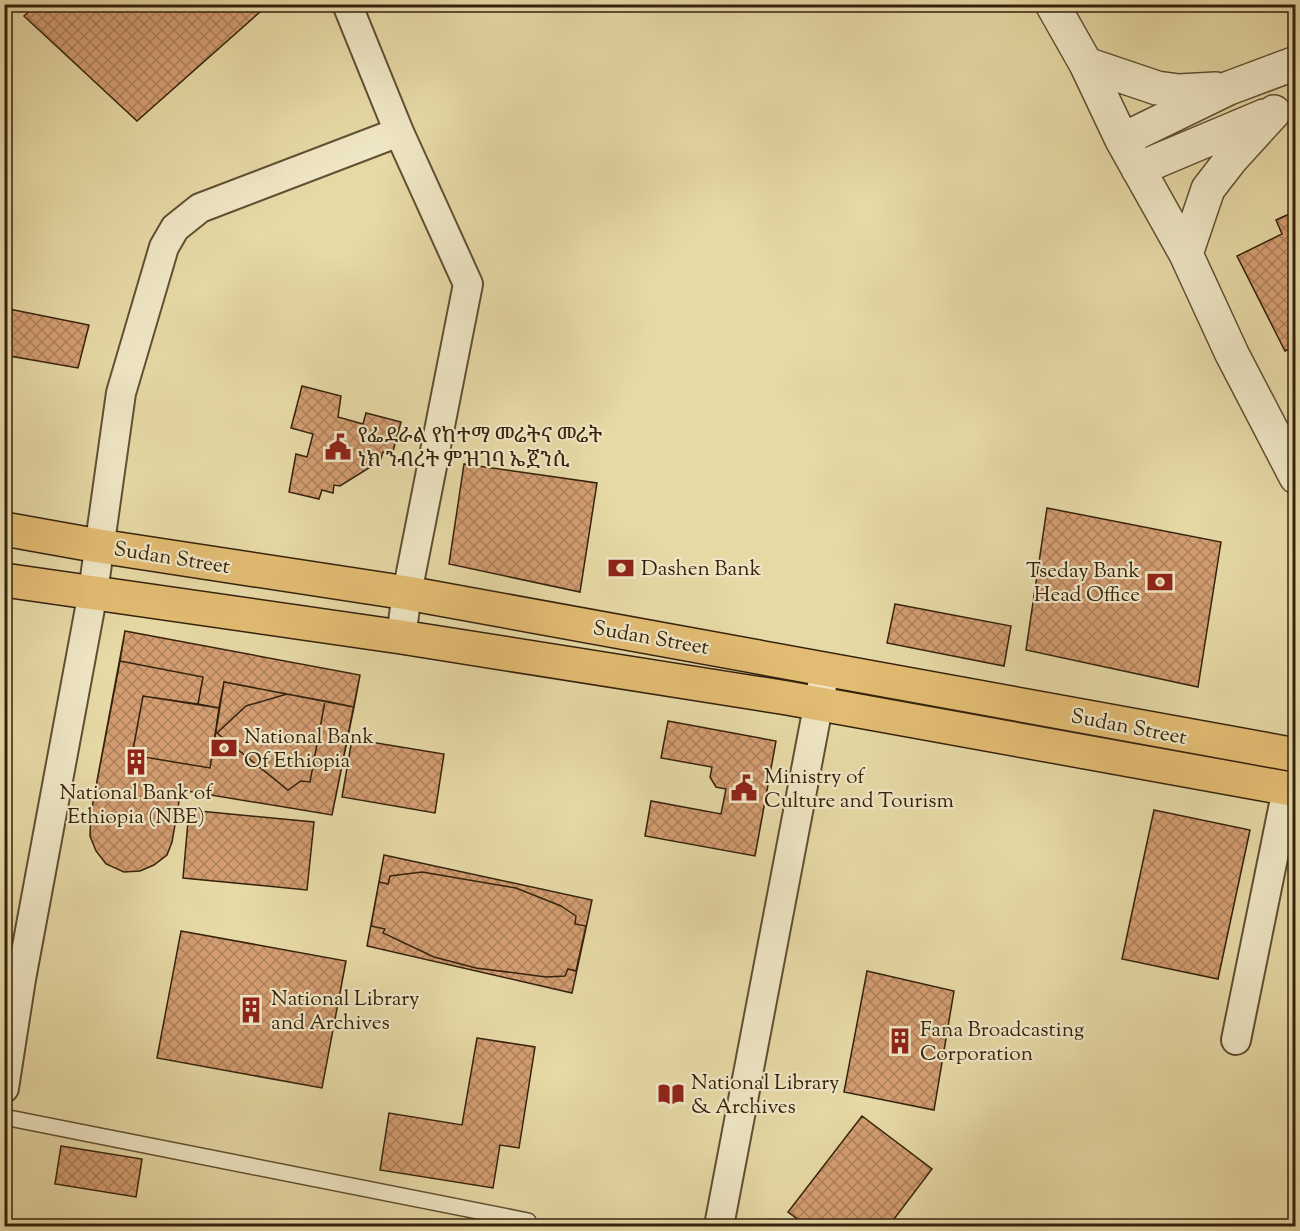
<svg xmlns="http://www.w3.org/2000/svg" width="1300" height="1231" viewBox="0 0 1300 1231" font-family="'Sorts Mill Goudy','Noto Serif Ethiopic',serif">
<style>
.building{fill:url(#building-cross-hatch);stroke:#35220c;stroke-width:1.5}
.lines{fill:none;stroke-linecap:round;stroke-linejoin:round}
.service-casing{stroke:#615032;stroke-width:18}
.minor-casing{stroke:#615032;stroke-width:32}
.tertiary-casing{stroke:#615032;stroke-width:36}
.primary-casing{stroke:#35220c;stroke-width:36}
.service{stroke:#efe6c5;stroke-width:15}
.minor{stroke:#efe6c5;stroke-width:28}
.tertiary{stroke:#efe6c5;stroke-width:33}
.primary{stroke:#e3bc73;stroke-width:33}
.labels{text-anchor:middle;stroke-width:4.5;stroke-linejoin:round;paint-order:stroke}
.poi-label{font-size:21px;fill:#35220c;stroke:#efe6c5;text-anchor:start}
.street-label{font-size:21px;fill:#35220c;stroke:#efe6c5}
</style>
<defs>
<pattern id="building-cross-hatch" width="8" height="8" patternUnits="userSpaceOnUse" patternTransform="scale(1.5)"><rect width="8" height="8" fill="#d39d71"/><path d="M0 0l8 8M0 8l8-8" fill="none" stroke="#ac805b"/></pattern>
</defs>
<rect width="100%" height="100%" fill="#e6d9a6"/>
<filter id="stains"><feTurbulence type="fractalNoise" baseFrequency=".00333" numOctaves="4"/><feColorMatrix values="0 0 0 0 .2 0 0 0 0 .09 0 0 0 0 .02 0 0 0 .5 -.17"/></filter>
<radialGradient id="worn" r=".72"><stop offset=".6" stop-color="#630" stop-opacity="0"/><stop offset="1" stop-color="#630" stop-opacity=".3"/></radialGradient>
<path class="building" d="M 37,4 L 269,4 L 137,121 L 24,16 Z
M 1296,211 L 1296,346 L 1285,351 L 1237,256 L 1282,234 L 1276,220 Z
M 4,308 L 89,325 L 78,368 L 4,355 Z
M 302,386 L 341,396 L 338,417 L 363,424 L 366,413 L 401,422 L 392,455 L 383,452 L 380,461 L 374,458 L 372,466 L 340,486 L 334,485 L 333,493 L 322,490 L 319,499 L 289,492 L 296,454 L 307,457 L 313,434 L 291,428 Z
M 464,464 L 597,483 L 580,592 L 449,564 Z
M 1047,508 L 1221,542 L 1198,687 L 1026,650 Z
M 895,604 L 1011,626 L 1004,666 L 887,643 Z
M 125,631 L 360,675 L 332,815 L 181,790 L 172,842 L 167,855 L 154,865 L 140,871 L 124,872 L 106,864 L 96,851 L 90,836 L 91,813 Z
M 125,631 L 360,675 L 354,707 L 224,682 L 219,708 L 198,704 L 203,677 L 120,661 Z
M 120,661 L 203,677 L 198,704 L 143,696 L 132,755 L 210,768 L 224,682 L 287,694 L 246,706 L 217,733 L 288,790 L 301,781 L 310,782 L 325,701 L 354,707 L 332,815 L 181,790 L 172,842 L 167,855 L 154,865 L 140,871 L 124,872 L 106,864 L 96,851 L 90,836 L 91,813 Z
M 287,694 L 325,701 L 310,782 L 301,781 L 288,790 L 217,733 L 246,706 Z
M 143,696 L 219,708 L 210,768 L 132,755 Z
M 668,721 L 776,741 L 755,856 L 645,836 L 651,801 L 721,814 L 726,789 L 716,787 L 710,777 L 712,767 L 661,758 Z
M 352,739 L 444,754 L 435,813 L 342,797 Z
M 189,810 L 314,822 L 307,890 L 183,878 Z
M 1154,810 L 1250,830 L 1218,979 L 1122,959 Z
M 384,855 L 592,900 L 572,993 L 367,946 Z
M 422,872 L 516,888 L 561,906 L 576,916 L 575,924 L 586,926 L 576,971 L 568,969 L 565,976 L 546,977 L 476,968 L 434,957 L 383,933 L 385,929 L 371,926 L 379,882 L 388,884 L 390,876 Z
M 181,931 L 346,961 L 322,1088 L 157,1058 Z
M 867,971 L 954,991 L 934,1110 L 844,1092 Z
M 477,1038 L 535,1047 L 519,1148 L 500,1145 L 493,1188 L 380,1170 L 389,1113 L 462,1125 Z
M 862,1116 L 932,1169 L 891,1223 L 896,1226 L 807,1226 L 788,1212 Z
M 61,1146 L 142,1159 L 136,1197 L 55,1184 Z"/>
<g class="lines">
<g class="service-casing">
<path id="service" d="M 4,1117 L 528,1221"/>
</g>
<g class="minor-casing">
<path id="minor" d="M 347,4 L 399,132 L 468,284 L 407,593 L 401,637
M 1236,1040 L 1287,789
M 4,1088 L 21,979 L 93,592 L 121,393 L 164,247 L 175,228 L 200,208 L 399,132
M 719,1226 L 825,670"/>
</g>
<g class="tertiary-casing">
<path id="tertiary" d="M 1052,4 L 1086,64 L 1122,140 L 1186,254 L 1232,354 L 1296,477
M 1086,64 L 1157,88 L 1179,91 L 1216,89
M 1122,140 L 1229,88 L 1296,63
M 1138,169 L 1264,116
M 1186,254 L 1208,189 L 1232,158 L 1274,112"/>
</g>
<g class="primary-casing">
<path id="primary" d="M 4,529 L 99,546 L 407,593 L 1296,755
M 4,580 L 401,637 L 787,698 L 1296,790"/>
</g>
<use href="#service" class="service"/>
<use href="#minor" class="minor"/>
<use href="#tertiary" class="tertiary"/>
<use href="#primary" class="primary"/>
</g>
<defs>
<g id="civic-bare" transform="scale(2.07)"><path d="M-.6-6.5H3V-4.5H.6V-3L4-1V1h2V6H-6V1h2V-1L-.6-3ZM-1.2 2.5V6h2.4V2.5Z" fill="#8f2418" stroke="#efe6c5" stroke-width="2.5" paint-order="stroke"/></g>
<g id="bank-bare" transform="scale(2.07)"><path d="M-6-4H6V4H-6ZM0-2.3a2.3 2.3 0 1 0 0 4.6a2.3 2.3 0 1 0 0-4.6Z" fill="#8f2418" stroke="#efe6c5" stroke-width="2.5" paint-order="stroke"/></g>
<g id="building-bare" transform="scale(2.07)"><path d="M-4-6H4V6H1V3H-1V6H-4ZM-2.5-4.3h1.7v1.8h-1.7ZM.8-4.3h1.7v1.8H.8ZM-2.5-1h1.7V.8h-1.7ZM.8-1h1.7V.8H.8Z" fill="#8f2418" stroke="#efe6c5" stroke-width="2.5" paint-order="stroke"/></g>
<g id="library-bare" transform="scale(2.07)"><path d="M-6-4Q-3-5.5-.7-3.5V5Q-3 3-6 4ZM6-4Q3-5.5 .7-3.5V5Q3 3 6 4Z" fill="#8f2418" stroke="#efe6c5" stroke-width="2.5" paint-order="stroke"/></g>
</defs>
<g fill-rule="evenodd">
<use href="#civic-bare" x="338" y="447"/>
<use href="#bank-bare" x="621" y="568"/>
<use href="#bank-bare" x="1160" y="582"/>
<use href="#bank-bare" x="224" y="748"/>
<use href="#building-bare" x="136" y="762"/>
<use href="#civic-bare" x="744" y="788"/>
<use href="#building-bare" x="251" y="1010"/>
<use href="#building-bare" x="900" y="1041"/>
<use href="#library-bare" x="671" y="1094"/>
</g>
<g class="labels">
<g class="poi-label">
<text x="358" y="442">የፌደራል የከተማ መሬትና መሬት<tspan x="358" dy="24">ነክ ንብረት ምዝገባ ኤጀንሲ</tspan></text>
<text x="641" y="575">Dashen Bank</text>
<text x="1140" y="577" text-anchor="end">Tseday Bank<tspan x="1140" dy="24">Head Office</tspan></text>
<text x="244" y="743">National Bank<tspan x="244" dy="24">Of Ethiopia</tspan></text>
<text x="764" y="783">Ministry of<tspan x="764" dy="24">Culture and Tourism</tspan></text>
<text x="136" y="799" text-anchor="middle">National Bank of<tspan x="136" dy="24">Ethiopia (NBE)</tspan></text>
<text x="271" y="1005">National Library<tspan x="271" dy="24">and Archives</tspan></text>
<text x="920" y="1036">Fana Broadcasting<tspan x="920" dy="24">Corporation</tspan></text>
<text x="691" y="1089">National Library<tspan x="691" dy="24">&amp; Archives</tspan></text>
</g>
<g class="street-label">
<text transform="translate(172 557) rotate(9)" y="7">Sudan Street</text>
<text transform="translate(651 637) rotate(10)" y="7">Sudan Street</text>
<text transform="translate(1129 726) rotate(11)" y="7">Sudan Street</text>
</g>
</g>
<rect width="1300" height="1231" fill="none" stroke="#e6d9a6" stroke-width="24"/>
<rect x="6" y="6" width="1288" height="1219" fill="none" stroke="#35220c" stroke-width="3"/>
<rect x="12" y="12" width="1276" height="1207" fill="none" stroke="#35220c" stroke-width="1.5"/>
<rect width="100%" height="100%" filter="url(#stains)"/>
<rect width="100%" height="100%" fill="url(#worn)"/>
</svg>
